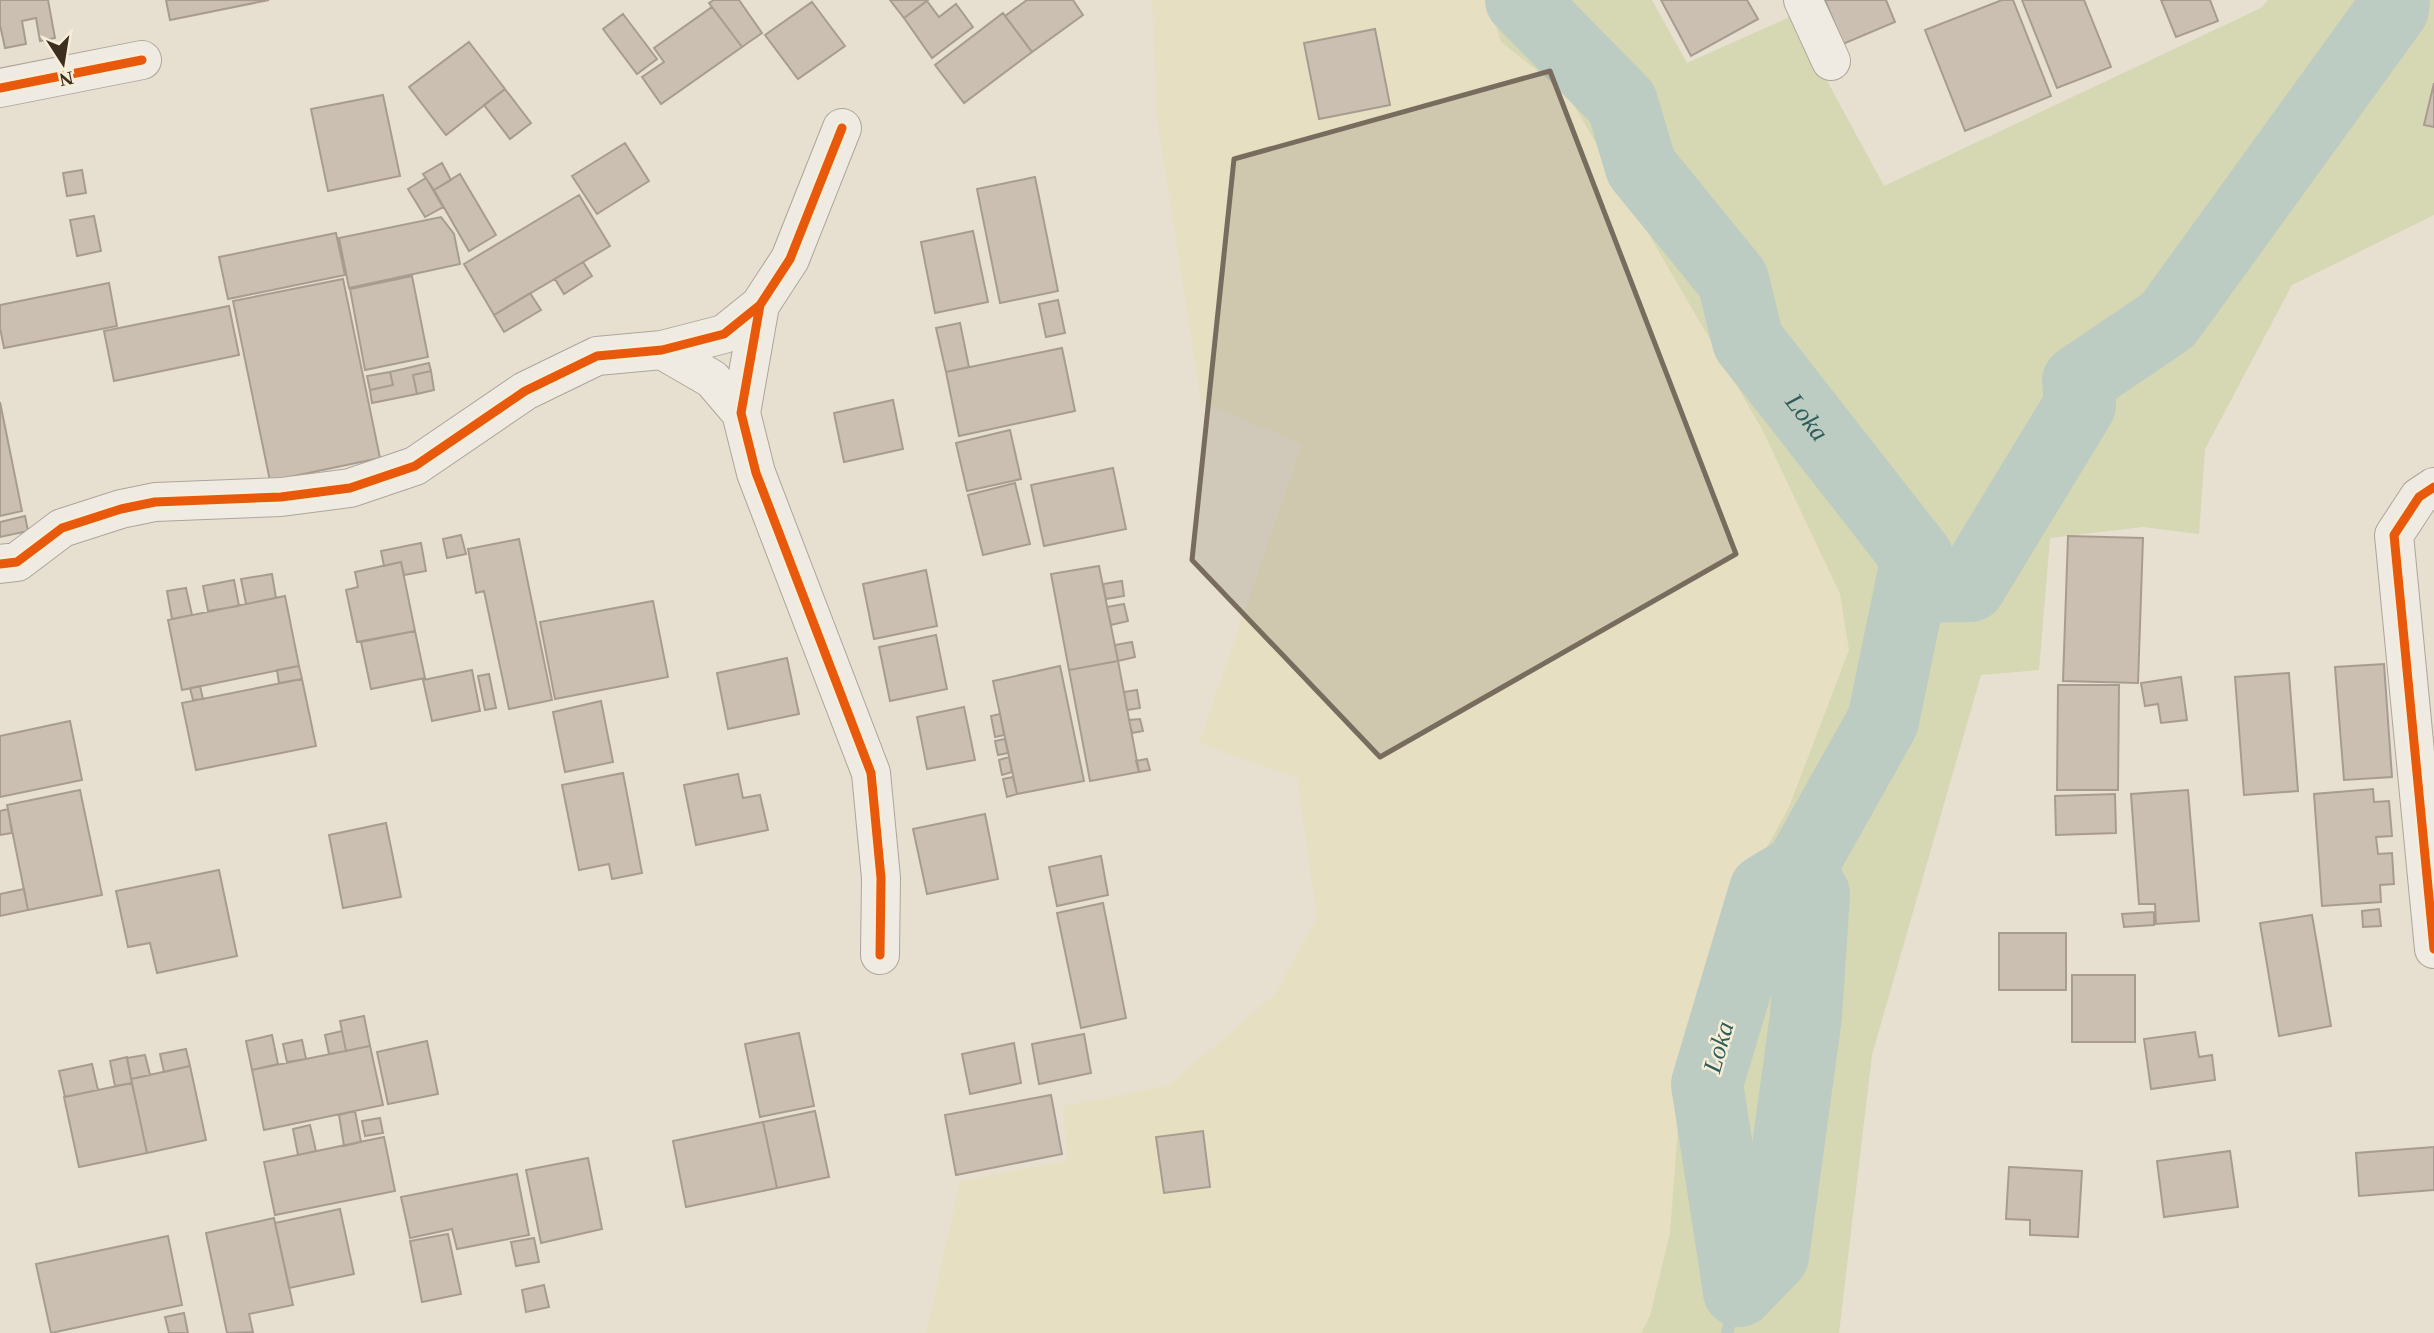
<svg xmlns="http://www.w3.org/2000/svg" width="2434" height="1333" viewBox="0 0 2434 1333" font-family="'Times New Roman',serif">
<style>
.farmland{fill:#e6dfc2}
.green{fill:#d6d7b3}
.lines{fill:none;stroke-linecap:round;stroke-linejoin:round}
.stream{stroke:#bcccc2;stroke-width:12}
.river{stroke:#bcccc2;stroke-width:72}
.building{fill:#cbbfb2;stroke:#a89c90;stroke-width:2}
.street-casing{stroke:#ada599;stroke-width:40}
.street{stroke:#efebe3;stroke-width:38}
.cycleway-casing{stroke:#f7eed8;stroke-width:13}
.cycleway{stroke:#e8590c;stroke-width:9}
.marked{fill:#786c5e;fill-opacity:0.2;stroke:#786c5e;stroke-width:5;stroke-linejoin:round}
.labels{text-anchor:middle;stroke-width:5;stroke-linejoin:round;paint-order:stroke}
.water-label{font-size:26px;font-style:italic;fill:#2f5d5a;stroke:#f7eed8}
</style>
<rect width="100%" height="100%" fill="#e7e0d1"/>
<path class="farmland" d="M 1152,0 L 1488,0 L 1501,42 L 1568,95 L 1763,431 L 1840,594 L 1849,650 L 1789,807 L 1714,943 L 1682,1075 L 1670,1232 L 1650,1316 L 1641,1333 L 926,1333 L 960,1181 L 1067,1161 L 1063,1106 L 1168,1086 L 1275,994 L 1317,918 L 1297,778 L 1199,743 L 1302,444 L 1201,402 L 1157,119 Z"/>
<path class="green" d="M 1488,0 L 1652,0 L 1687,63 L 1792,16 L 1884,186 L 2261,8 L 2268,0 L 2434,0 L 2434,215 L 2292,285 L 2205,449 L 2199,534 L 2143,527 L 2050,538 L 2039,670 L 1981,675 L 1872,1055 L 1839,1333 L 1641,1333 L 1650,1316 L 1670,1232 L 1682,1075 L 1714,943 L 1789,807 L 1849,650 L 1840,594 L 1763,431 L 1568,95 L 1501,42 Z"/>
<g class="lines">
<path class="stream" d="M 1727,1333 L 1739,1291"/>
<g class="river">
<path id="s1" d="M 1521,0 L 1622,103 L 1641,167 L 1733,280 L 1748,341 L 1917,557 L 1883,721 L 1800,869 L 1765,890 L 1707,1084 L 1739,1291"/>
<path d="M 1911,587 L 1970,586 L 2080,405 L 2078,381 L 2168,320 L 2393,9 L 2394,0"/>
<path d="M 1739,1291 L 1773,1256 L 1806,1016 L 1814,894 L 1800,869"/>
</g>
</g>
<path class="building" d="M 0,0 L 48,0 L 55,38 L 40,41 L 36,18 L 22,21 L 26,44 L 5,48 L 0,25 Z
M 166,0 L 269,0 L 170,20 Z
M 714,0 L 739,0 L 762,33 L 742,47 L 709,3 Z
M 890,0 L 928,0 L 904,18 Z
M 1027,0 L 1073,0 L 1083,15 L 1032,52 L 1005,16 Z
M 1661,0 L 1747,0 L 1758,19 L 1691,56 Z
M 1825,0 L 1886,0 L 1895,22 L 1843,44 Z
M 2002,0 L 2013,0 L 2051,96 L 1965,131 L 1925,30 Z
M 2022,0 L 2084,0 L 2111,67 L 2057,88 Z
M 2161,0 L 2210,0 L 2218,21 L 2176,37 Z
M 927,1 L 939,17 L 956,4 L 973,27 L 932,58 L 904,18 Z
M 812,2 L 845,46 L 798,79 L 765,35 Z
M 712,7 L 742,47 L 661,104 L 642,77 L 664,62 L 654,48 Z
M 1003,13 L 1032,52 L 964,103 L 935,65 Z
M 623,14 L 657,59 L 637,74 L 603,29 Z
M 1375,29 L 1390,105 L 1319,119 L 1304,43 Z
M 469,42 L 505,89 L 446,135 L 409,87 Z
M 2434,83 L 2434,127 L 2424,125 Z
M 505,89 L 531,123 L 510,139 L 484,105 Z
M 383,95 L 400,176 L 328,191 L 311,109 Z
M 625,143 L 649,181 L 597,214 L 572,176 Z
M 442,163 L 451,180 L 434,190 L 423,174 Z
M 82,170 L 86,193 L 67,196 L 63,173 Z
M 460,174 L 496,235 L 469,251 L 434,190 Z
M 1035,177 L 1058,291 L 1000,303 L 977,189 Z
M 426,178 L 443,207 L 425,217 L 408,189 Z
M 579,195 L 610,246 L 494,315 L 464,264 Z
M 94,216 L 101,251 L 77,256 L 70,220 Z
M 441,217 L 454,234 L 460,264 L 349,288 L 339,238 Z
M 973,231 L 988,302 L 935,313 L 921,242 Z
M 336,233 L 345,275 L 228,299 L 219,257 Z
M 583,262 L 592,276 L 564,294 L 555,279 Z
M 412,276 L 428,357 L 365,370 L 350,289 Z
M 343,279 L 380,458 L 270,481 L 233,301 Z
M 109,283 L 117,326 L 4,348 L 0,328 L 0,305 Z
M 530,293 L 541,310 L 504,332 L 494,315 Z
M 1058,300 L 1065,333 L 1046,337 L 1039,304 Z
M 229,306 L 239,355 L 114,381 L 104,331 Z
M 960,323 L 969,367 L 946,372 L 936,328 Z
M 1062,348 L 1075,411 L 959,436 L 946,372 Z
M 429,363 L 431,371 L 413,375 L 417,394 L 372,403 L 370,390 L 393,385 L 390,372 Z
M 431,371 L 434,390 L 417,394 L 413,375 Z
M 390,372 L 393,385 L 370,390 L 367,376 Z
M 893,400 L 903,449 L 844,462 L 834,413 Z
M 0,402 L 22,511 L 0,516 Z
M 1010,430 L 1021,479 L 967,491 L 956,443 Z
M 1113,468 L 1126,529 L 1044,546 L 1031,485 Z
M 1015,483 L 1030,544 L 983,555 L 968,495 Z
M 25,516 L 28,531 L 0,537 L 0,522 Z
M 461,535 L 466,554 L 447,558 L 443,539 Z
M 2068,536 L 2143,538 L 2138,683 L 2063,681 Z
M 519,539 L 552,700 L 509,709 L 484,591 L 476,593 L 468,549 Z
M 421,543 L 426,571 L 404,575 L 401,562 L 384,566 L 381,551 Z
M 401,562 L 415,631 L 357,642 L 346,590 L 358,587 L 355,572 Z
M 1099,566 L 1118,661 L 1069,670 L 1051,574 Z
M 926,570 L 937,626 L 874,639 L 863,584 Z
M 272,574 L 276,598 L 246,604 L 241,579 Z
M 234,580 L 239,606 L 208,611 L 203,586 Z
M 1122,581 L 1124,596 L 1106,599 L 1103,584 Z
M 186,588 L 192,615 L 172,619 L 167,591 Z
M 285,596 L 299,666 L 182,690 L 168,620 Z
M 653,601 L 668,677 L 555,699 L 540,622 Z
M 1124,604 L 1128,621 L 1111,625 L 1107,607 Z
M 415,631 L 425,678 L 371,689 L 361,642 Z
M 936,635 L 947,689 L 890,701 L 879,647 Z
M 1132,642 L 1135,657 L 1118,661 L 1115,645 Z
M 787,658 L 799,714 L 728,729 L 717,673 Z
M 1118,661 L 1139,772 L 1090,781 L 1069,670 Z
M 2384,664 L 2392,777 L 2344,780 L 2335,667 Z
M 299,666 L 302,679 L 279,683 L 277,670 Z
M 1060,666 L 1084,781 L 1017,794 L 993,681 Z
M 472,670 L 480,711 L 432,721 L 423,680 Z
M 2289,673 L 2298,791 L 2244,795 L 2235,677 Z
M 489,674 L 496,708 L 485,710 L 478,676 Z
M 2181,677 L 2187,720 L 2161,723 L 2158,704 L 2145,706 L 2141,683 Z
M 302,679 L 316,746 L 196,770 L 182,703 Z
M 2058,685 L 2119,685 L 2118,790 L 2057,790 Z
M 200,686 L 203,699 L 193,700 L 190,688 Z
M 1137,690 L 1140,708 L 1127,710 L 1124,692 Z
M 601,701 L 613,762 L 565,772 L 553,712 Z
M 964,707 L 975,760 L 927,769 L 917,717 Z
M 1000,714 L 1004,735 L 995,737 L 991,716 Z
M 1140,719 L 1143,731 L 1132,733 L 1129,720 Z
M 70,721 L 82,780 L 0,797 L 0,736 Z
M 1005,739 L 1008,753 L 998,755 L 995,741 Z
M 1009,757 L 1012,772 L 1002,775 L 999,760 Z
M 1147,759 L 1150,770 L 1139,772 L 1136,761 Z
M 623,773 L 642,873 L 612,879 L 609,864 L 579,870 L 562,785 Z
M 738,774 L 743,798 L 760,795 L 768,830 L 696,845 L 684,785 Z
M 1013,777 L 1017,794 L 1007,797 L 1003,779 Z
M 2373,789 L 2374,802 L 2389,801 L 2392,836 L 2376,837 L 2378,854 L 2392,853 L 2394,884 L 2380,885 L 2381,902 L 2322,906 L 2314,794 Z
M 80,790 L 102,895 L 28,910 L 7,805 Z
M 2188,790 L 2199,921 L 2156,924 L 2155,904 L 2139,904 L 2131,794 Z
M 2115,794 L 2116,833 L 2056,835 L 2055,796 Z
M 8,809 L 12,833 L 0,835 L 0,811 Z
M 985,814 L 998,879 L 927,894 L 913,829 Z
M 386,823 L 401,897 L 343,908 L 329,835 Z
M 1101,856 L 1108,895 L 1057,906 L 1049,867 Z
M 219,870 L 237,956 L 157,973 L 150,943 L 128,947 L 116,891 Z
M 24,889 L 28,910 L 0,916 L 0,894 Z
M 1103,903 L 1126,1018 L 1081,1028 L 1057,913 Z
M 2379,909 L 2381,926 L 2363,927 L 2362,911 Z
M 2154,912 L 2154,925 L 2124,927 L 2122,914 Z
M 2312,915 L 2331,1026 L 2279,1036 L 2260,923 Z
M 1999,933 L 2066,933 L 2066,990 L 1999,990 Z
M 2072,975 L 2135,975 L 2135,1042 L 2072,1042 Z
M 364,1016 L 370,1046 L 346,1051 L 340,1021 Z
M 342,1031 L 346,1051 L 329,1054 L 325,1035 Z
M 2195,1032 L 2199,1057 L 2212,1055 L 2215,1080 L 2151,1089 L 2144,1039 Z
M 799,1033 L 814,1106 L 760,1117 L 745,1044 Z
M 1084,1034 L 1091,1073 L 1039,1084 L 1032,1044 Z
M 272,1035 L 278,1064 L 252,1070 L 246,1041 Z
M 302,1040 L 306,1059 L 287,1062 L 283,1044 Z
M 427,1041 L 438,1094 L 388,1104 L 377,1052 Z
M 1014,1043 L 1021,1083 L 970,1094 L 962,1054 Z
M 370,1046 L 383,1105 L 264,1130 L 252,1070 Z
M 186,1049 L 190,1066 L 164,1072 L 160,1054 Z
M 145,1055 L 150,1075 L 131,1079 L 127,1058 Z
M 127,1057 L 132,1083 L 115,1086 L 110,1061 Z
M 92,1064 L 98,1090 L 65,1097 L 59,1071 Z
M 190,1066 L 206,1140 L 147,1153 L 131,1079 Z
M 132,1083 L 147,1153 L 79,1167 L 64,1097 Z
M 1051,1095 L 1062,1154 L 956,1175 L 945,1115 Z
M 355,1111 L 361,1142 L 344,1146 L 339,1115 Z
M 815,1111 L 829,1177 L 777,1188 L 763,1122 Z
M 380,1118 L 383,1133 L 365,1136 L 362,1121 Z
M 763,1122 L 777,1188 L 686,1207 L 673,1141 Z
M 310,1125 L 316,1151 L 298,1155 L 293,1129 Z
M 1203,1131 L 1210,1187 L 1164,1193 L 1156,1137 Z
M 384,1137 L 395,1191 L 275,1215 L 264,1162 Z
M 2434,1147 L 2434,1190 L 2359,1196 L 2356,1153 Z
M 2230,1151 L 2238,1207 L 2164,1217 L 2157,1161 Z
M 588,1158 L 602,1229 L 541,1243 L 526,1170 Z
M 2009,1167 L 2082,1171 L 2078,1237 L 2030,1235 L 2030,1220 L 2006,1219 Z
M 517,1174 L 529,1235 L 457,1249 L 452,1229 L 410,1238 L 401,1197 Z
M 340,1209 L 354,1274 L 289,1288 L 275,1223 Z
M 274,1218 L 293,1305 L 249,1314 L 253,1332 L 227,1333 L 206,1233 Z
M 448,1234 L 461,1294 L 422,1302 L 410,1241 Z
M 168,1236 L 182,1305 L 51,1333 L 36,1264 Z
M 534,1238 L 539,1262 L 516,1266 L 511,1242 Z
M 544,1285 L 549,1307 L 526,1312 L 522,1290 Z
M 184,1313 L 188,1333 L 169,1333 L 165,1317 Z"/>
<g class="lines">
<g class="street-casing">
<path id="street" d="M 1803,0 L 1831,61
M 0,88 L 142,60
M 760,305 L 741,413 L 756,473 L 871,773 L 881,878 L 880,955
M 662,350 L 712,379 L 741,413
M 2434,487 L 2419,497 L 2394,535 L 2434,949
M 0,564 L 17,562 L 62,528 L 121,509 L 155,502 L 281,497 L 350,488 L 415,466 L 525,391 L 597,356 L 662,350 L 724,334 L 760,305 L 790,259 L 842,128"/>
</g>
<use href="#street" class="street"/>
<g class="cycleway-casing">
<path id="cycleway" d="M 0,88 L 142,60
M 760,305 L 741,413 L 756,473 L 871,773 L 881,878 L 880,955
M 2434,487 L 2419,497 L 2394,535 L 2434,949
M 0,564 L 17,562 L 62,528 L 121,509 L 155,502 L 281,497 L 350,488 L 415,466 L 525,391 L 597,356 L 662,350 L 724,334 L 760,305 L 790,259 L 842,128"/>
</g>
<use href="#cycleway" class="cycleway"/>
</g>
<path class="marked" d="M 1550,71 L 1736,554 L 1380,757 L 1192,560 L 1234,159 Z"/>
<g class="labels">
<g class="water-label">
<text dy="9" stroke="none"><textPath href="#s1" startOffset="516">Loka</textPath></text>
<text transform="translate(1718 1047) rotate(-74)" y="9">Loka</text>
</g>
</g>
<g transform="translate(63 63) rotate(168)" stroke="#f7eed8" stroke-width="5" paint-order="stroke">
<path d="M0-5L12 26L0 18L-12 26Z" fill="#3d2e20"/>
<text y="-10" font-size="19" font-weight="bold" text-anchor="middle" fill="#3d2e20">N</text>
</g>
</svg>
